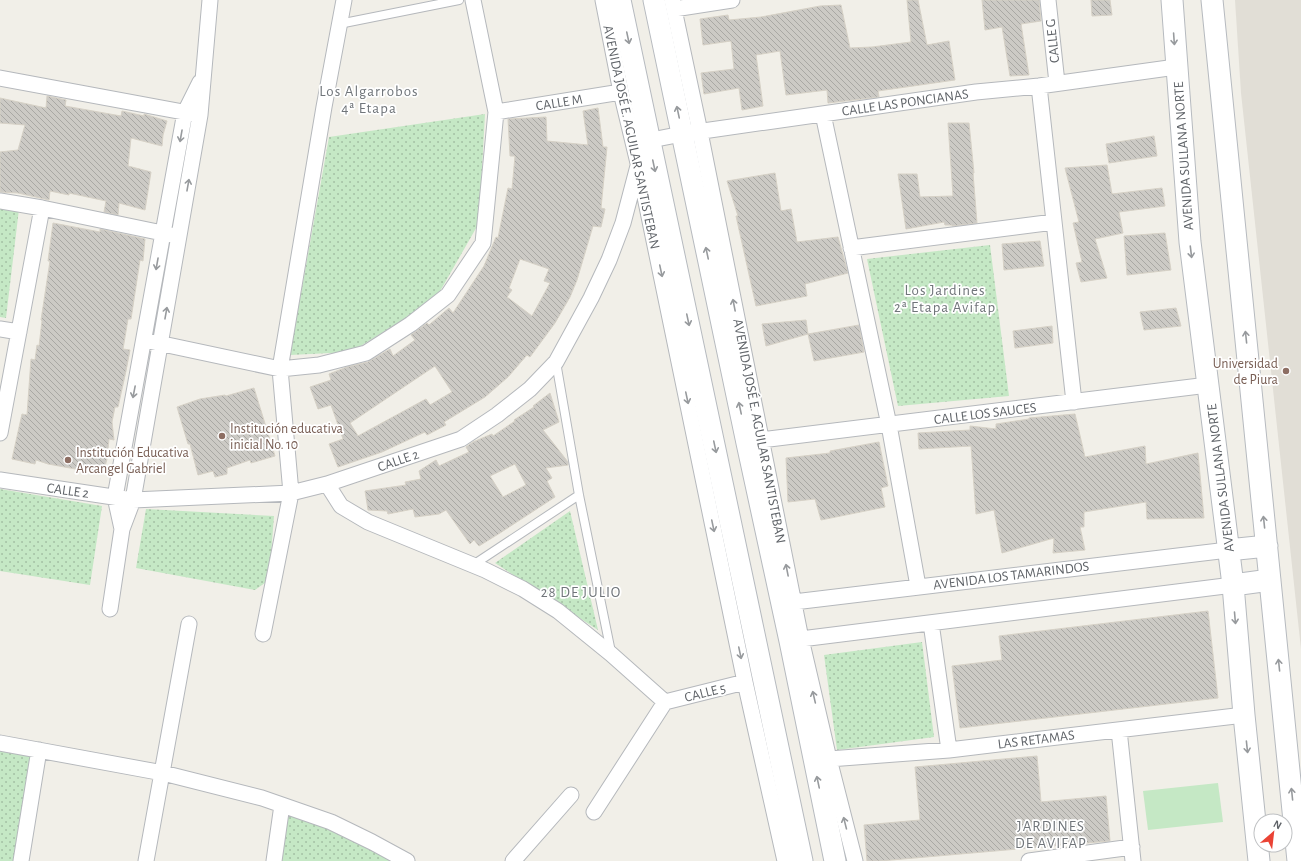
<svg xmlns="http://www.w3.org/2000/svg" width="1301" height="861" viewBox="0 0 1301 861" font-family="'Alegreya Sans',sans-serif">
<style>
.education{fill:#e1ded6}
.green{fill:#c5e8c5}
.park{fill:url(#park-dots)}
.building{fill:url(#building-back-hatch);stroke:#d6d1c6;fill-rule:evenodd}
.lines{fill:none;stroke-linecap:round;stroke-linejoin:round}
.service-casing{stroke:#b5b8bc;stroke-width:10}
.minor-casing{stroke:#b5b8bc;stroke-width:17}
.secondary-casing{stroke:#b6babf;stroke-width:23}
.service{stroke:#fff;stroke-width:8}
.minor{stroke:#fff;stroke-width:15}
.secondary{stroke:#fff;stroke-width:21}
.oneway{stroke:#979a9d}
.education-dot{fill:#8d6e63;stroke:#fff;stroke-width:1.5}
.labels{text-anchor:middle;stroke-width:3.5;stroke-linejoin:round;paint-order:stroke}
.street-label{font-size:14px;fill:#5f6368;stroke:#fff}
.education-label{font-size:14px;fill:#785e54;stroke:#fff;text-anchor:start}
.neighbourhood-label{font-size:15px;letter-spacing:1px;fill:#70757a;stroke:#fff}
</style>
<defs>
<pattern id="park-dots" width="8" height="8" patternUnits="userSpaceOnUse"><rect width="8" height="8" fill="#c5e8c5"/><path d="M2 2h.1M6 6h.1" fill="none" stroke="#a3c0a4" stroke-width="1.8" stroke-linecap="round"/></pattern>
<pattern id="building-back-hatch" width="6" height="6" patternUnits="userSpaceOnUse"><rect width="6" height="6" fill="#cccac5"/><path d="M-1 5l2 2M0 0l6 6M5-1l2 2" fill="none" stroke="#a9a8a4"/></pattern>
</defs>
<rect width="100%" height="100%" fill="#f1efe8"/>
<path class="education" d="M 1235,0 L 1301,0 L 1301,649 L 1241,93 Z"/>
<path class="green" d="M 1218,783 L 1223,822 L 1148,830 L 1143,791 Z"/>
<path class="park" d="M 485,114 L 479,223 L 435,300 L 351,352 L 290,355 L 329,137 Z
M 0,206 L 19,209 L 6,318 L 0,317 Z
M 990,245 L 1009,396 L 898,406 L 867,259 Z
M 0,489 L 102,506 L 90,585 L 0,571 Z
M 146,509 L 274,516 L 269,580 L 255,590 L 136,568 Z
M 570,511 L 598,630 L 495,563 Z
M 922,642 L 934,737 L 837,750 L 824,655 Z
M 0,747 L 35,753 L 17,861 L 0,861 Z
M 287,812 L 331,827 L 396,861 L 280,861 Z"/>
<path class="building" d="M 907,0 L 918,0 L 927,45 L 949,41 L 955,80 L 878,91 L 879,97 L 828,103 L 827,90 L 786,95 L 780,51 L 756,55 L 763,106 L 742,110 L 739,88 L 704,94 L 701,73 L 734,69 L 731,41 L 703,45 L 700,19 L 728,15 L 729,20 L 761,17 L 820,6 L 841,5 L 850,48 L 872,47 L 911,42 Z
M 982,0 L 1039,0 L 1041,21 L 1021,24 L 1029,75 L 1010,76 L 1002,27 L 985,30 Z
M 1091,0 L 1110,0 L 1112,15 L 1092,16 Z
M 47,96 L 66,100 L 65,106 L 121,116 L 122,111 L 144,116 L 144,114 L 167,121 L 163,135 L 162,146 L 131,138 L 128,166 L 151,172 L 145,210 L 119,203 L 118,215 L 104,212 L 106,201 L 69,193 L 69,195 L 50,191 L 49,200 L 18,193 L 0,192 L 0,152 L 18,150 L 25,125 L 0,123 L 0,98 L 46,108 Z
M 598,108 L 603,147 L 607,147 L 601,208 L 605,209 L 601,227 L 593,226 L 577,280 L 570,297 L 555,323 L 530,357 L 527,355 L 508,377 L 485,397 L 444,422 L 446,425 L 427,435 L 425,432 L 382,452 L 338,467 L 329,444 L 343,439 L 331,405 L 318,409 L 310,387 L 331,380 L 329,374 L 347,367 L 368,362 L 390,349 L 393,356 L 415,340 L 411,335 L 427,323 L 429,325 L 449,308 L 453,313 L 484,266 L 496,237 L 498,238 L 508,188 L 512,189 L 515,156 L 510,156 L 508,119 L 546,117 L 547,141 L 588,145 L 583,111 ZM 520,259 L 549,269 L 544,281 L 550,283 L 532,316 L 507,297 L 512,290 L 509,288 ZM 435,366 L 452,392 L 430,405 L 426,399 L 358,436 L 350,423 Z
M 948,123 L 969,123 L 974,173 L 973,173 L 977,223 L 952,226 L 952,225 L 945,225 L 944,222 L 906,229 L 898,174 L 917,174 L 920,197 L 953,196 Z
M 1154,136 L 1157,156 L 1109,163 L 1106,144 Z
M 1107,165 L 1112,194 L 1162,188 L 1165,206 L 1119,212 L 1123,233 L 1095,239 L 1107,278 L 1081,282 L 1076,263 L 1082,262 L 1073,223 L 1079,222 L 1065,168 Z
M 775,173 L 781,211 L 791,209 L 797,242 L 838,237 L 848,273 L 805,284 L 807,296 L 756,306 L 736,216 L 738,216 L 727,181 Z
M 53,223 L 100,232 L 100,229 L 145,239 L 143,261 L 140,260 L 131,319 L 128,319 L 123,349 L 130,350 L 126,371 L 118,407 L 115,407 L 112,422 L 114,440 L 109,439 L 107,459 L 103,474 L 48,464 L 36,460 L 35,464 L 12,459 L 22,414 L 27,415 L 31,359 L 35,360 L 37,345 L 39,346 L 42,321 L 41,320 L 50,261 L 48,261 Z
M 1165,233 L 1171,270 L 1127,275 L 1124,236 Z
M 1040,241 L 1044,266 L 1004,270 L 1002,244 Z
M 1176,308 L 1181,326 L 1144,330 L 1140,312 Z
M 806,320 L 808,334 L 766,346 L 762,324 Z
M 859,325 L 864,352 L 814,361 L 808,334 Z
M 1052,326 L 1053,343 L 1015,348 L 1013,331 Z
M 254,388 L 275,456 L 251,463 L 250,460 L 227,468 L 227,474 L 215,477 L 213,471 L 198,475 L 190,444 L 188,444 L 177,407 L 200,399 L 225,395 L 226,396 Z
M 550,393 L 559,422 L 543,430 L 568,462 L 568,465 L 546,468 L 552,478 L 547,481 L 555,497 L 500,533 L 479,546 L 474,540 L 470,544 L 446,510 L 439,514 L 415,517 L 413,509 L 388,514 L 387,511 L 368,510 L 365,491 L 406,485 L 405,482 L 421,479 L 419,471 L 436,460 L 439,466 L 469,452 L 466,447 L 473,442 L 492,434 L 493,436 L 515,421 L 514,420 L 534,407 L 533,406 ZM 515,464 L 526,485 L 503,497 L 490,476 Z
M 1075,414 L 1085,457 L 1145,446 L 1146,464 L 1198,453 L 1204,518 L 1147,519 L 1146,502 L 1084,512 L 1084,527 L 1080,527 L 1085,550 L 1053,553 L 1054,538 L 1002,553 L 994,510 L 976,514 L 971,446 L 919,449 L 918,433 L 970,430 L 970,426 L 996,429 L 996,424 L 1029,419 L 1029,418 Z
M 879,442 L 888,486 L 881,488 L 885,507 L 821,520 L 815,499 L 788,502 L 786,458 L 830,453 L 830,451 Z
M 1208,611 L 1218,698 L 960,728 L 952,666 L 1002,660 L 999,636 Z
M 1037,756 L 1041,802 L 1106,796 L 1110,841 L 880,861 L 867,861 L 864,825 L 920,820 L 915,767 Z"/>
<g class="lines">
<g class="service-casing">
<path id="service" d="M 339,24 L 459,0
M 556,362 L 579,495 L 611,652
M 473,565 L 579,495"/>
</g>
<g class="minor-casing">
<path id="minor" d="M 603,0 L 621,92 L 638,163 L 745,682 L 785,861
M 672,0 L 700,132 L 801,639 L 829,759 L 855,861
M 1048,0 L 1057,83
M 674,9 L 732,0
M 0,78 L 194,114
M 1039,86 L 1074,402
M 496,112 L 621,92
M 823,114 L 889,425 L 918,586
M 641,142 L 682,134 L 976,92 L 1039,86 L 1176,67
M 0,201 L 42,208 L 172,235
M 851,248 L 1054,222
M 0,329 L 19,332
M 144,340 L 280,369 L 319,365 L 366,353 L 411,324 L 448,295 L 483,243 L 496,112 L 473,0
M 0,433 L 42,208
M 761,440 L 1208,385
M 0,480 L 133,500 L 291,493 L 327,484 L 461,439 L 497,415 L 530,389 L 556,362 L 591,298 L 609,260 L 623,223 L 638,166
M 327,484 L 341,506 L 368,522 L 485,570 L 523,589 L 558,611 L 611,654 L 665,702
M 122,529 L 115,497 L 185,112 L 200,82
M 794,602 L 1228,550
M 110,609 L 122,529 L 133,500 L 200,115 L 210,0
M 931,623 L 949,750
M 263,634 L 291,493 L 280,369 L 324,107 L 344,0
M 801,639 L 1233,585
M 665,702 L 745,682
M 1119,730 L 1133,861
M 0,743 L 163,773 L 262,798 L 331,822 L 372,842 L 407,861
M 829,759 L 949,750 L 1244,715
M 594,812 L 665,702
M 21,861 L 39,750
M 146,861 L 189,624
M 274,861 L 282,805
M 513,861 L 571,795
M 1029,861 L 1132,847"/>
</g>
<g class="secondary-casing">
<path id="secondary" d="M 620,0 L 802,861
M 654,0 L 747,443 L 790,641 L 835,861
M 1172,0 L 1190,242 L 1233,585 L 1244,715 L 1259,861
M 1212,0 L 1298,861
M 1228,550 L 1267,546
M 1233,585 L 1270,580"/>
</g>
<use href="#service" class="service"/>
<use href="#minor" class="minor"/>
<use href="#secondary" class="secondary"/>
</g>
<defs><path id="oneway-shaft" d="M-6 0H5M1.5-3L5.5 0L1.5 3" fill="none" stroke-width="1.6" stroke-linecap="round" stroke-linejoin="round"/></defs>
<g class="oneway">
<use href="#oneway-shaft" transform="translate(628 38) rotate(78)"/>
<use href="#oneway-shaft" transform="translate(1174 39) rotate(86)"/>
<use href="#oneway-shaft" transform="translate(678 112) rotate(-102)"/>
<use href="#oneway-shaft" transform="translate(181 136) rotate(100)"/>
<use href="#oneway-shaft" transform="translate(654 166) rotate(78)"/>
<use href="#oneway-shaft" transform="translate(188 185) rotate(-80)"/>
<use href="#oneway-shaft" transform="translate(1191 252) rotate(83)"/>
<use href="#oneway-shaft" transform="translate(707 253) rotate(-102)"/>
<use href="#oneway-shaft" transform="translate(157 264) rotate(100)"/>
<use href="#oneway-shaft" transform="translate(661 271) rotate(78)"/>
<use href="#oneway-shaft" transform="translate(734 305) rotate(-101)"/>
<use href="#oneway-shaft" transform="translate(166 313) rotate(-80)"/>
<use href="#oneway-shaft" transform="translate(688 320) rotate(78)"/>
<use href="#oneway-shaft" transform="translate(1246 337) rotate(-96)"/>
<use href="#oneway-shaft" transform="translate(134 392) rotate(101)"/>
<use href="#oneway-shaft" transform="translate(687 398) rotate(78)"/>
<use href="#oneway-shaft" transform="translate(740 408) rotate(-102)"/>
<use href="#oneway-shaft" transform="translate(715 447) rotate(78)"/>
<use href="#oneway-shaft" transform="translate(1264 522) rotate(-96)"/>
<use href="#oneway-shaft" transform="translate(713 526) rotate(78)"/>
<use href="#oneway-shaft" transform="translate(787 570) rotate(-101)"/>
<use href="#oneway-shaft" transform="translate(1235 618) rotate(85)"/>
<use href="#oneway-shaft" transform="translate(740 653) rotate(78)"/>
<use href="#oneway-shaft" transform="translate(1279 665) rotate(-96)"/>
<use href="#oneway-shaft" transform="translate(814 697) rotate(-103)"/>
<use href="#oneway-shaft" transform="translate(1247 747) rotate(84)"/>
<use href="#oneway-shaft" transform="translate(818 782) rotate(-102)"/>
<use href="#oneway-shaft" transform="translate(1292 794) rotate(-96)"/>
<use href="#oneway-shaft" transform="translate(845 823) rotate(-104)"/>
</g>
<g class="education-dot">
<circle cx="1286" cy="371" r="4"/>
<circle cx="222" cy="436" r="4"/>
<circle cx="68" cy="460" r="4"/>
</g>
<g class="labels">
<g class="street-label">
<text transform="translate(1052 41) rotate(-96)" y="5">CALLE G</text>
<text transform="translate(559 102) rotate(-9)" y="5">CALLE M</text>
<text transform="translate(905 102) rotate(-8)" y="5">CALLE LAS PONCIANAS</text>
<text transform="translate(632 137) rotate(78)" y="5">AVENIDA JOSÉ E. AGUILAR SANTISTEBAN</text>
<text transform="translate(1183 156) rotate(-94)" y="5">AVENIDA SULLANA NORTE</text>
<text transform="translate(985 413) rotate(-7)" y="5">CALLE LOS SAUCES</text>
<text transform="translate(760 431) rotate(79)" y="5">AVENIDA JOSÉ E. AGUILAR SANTISTEBAN</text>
<text transform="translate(398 460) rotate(-19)" y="5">CALLE 2</text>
<text transform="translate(1220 478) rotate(-97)" y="5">AVENIDA SULLANA NORTE</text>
<text transform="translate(68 490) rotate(8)" y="5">CALLE 2</text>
<text transform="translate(1011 575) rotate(-7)" y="5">AVENIDA LOS TAMARINDOS</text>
<text transform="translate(705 692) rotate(-14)" y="5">CALLE 5</text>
<text transform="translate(1036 739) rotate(-7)" y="5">LAS RETAMAS</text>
</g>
<g class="education-label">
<text x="1278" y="368" text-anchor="end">Universidad<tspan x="1278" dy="16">de Piura</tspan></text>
<text x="230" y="433">Institución educativa<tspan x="230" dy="16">inicial No. 10</tspan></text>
<text x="76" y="457">Institución Educativa<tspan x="76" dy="16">Arcangel Gabriel</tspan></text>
</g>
<g class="neighbourhood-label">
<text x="369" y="96">Los Algarrobos<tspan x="369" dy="17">4ª Etapa</tspan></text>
<text x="945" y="295">Los Jardines<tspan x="945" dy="17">2ª Etapa Avifap</tspan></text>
<text x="581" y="597">28 DE JULIO</text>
<text x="1051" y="831">JARDINES<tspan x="1051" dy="17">DE AVIFAP</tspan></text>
</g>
</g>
<g transform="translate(1273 833) rotate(28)"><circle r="19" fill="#ffffff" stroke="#bfc1c3"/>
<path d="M0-3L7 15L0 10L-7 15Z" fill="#ea4335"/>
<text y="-6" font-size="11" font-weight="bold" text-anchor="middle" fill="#5f6368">N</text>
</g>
</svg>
